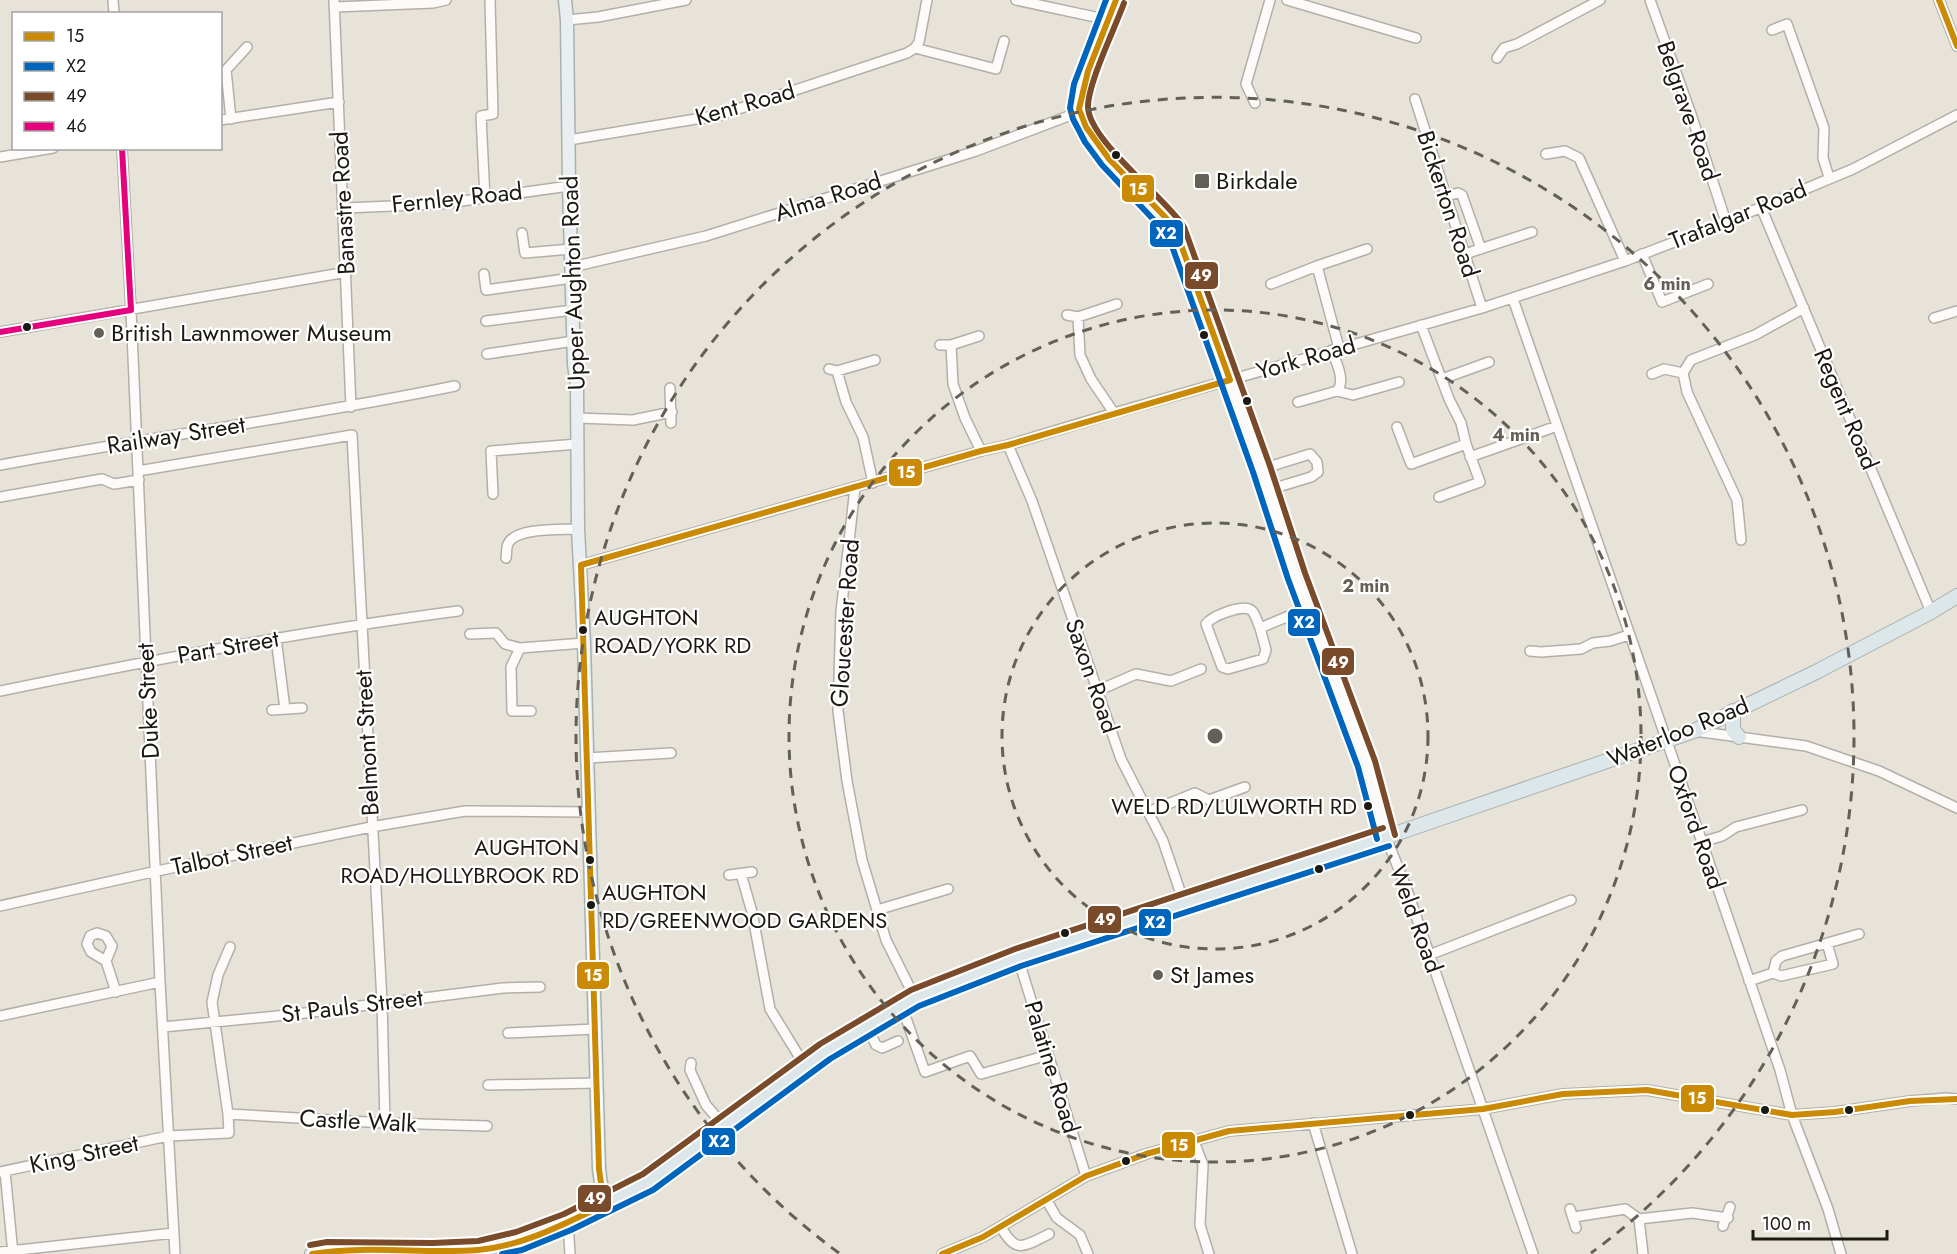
<svg xmlns="http://www.w3.org/2000/svg" width="1957" height="1254" viewBox="0 0 1957 1254" font-family="Jost,sans-serif">
<style>
.lines{fill:none;stroke-linecap:round;stroke-linejoin:round}
.minor-casing{stroke:#b3afa8;stroke-width:12}
.major-casing{stroke:#a8b1b0;stroke-width:15}
.highway-casing{stroke:#a8b1b0;stroke-width:16}
.minor{stroke:#fcfbf9;stroke-width:9}
.major{stroke:#e9eff0;stroke-width:12}
.highway{stroke:#dde7e9;stroke-width:14}
.bus-1-casing{stroke:#fff;stroke-width:10}
.bus-2-casing{stroke:#fff;stroke-width:10}
.bus-3-casing{stroke:#fff;stroke-width:10}
.bus-4-casing{stroke:#fff;stroke-width:10}
.bus-1{stroke:#cb8a04;stroke-width:6}
.bus-2{stroke:#0065bd;stroke-width:6}
.bus-3{stroke:#7a4b2a;stroke-width:6}
.bus-4{stroke:#e5007d;stroke-width:6}
.ring{fill:none;stroke:#636058;stroke-width:3;stroke-dasharray:10 8}
.bus-dot{fill:#1c1913;stroke:#fff;stroke-width:2}
.poi-dot{fill:#636058;stroke:#fff;stroke-width:2}
.labels{text-anchor:middle;stroke-width:4.5;stroke-linejoin:round;paint-order:stroke}
.bus-label{font-size:22px;fill:#1c1913;stroke:#fff;text-anchor:start}
.street-label{font-size:24px;fill:#1c1913;stroke:#fff}
.poi-label{font-size:24px;fill:#1c1913;stroke:#fff;text-anchor:start}
.centre{fill:#636058;stroke:#fff;stroke-width:3}
.ring-label{font-size:18px;text-anchor:middle;font-weight:bold;fill:#636058;stroke:#fff;stroke-width:4.5;stroke-linejoin:round;paint-order:stroke}
.line-badge{stroke:#fff;stroke-width:2}
.badge-label{font-size:16px;text-anchor:middle;font-weight:bold;fill:#fff}
</style>
<rect width="100%" height="100%" fill="#e8e3d9"/>
<g class="lines">
<g class="minor-casing">
<path id="minor" d="M 113,0 L 114,14
M 334,0 L 351,407
M 1016,0 L 1109,20
M 1116,0 C 1107,25 1078,87 1079,109 C 1081,128 1117,170 1131,184 C 1146,200 1164,212 1176,231 L 1262,469 L 1296,576 L 1367,764 L 1386,837 L 1407,890 L 1533,1254
M 1287,0 L 1416,38
M 1650,0 L 1691,114 L 1726,222
M 1939,0 L 1957,46
M 335,7 L 433,3 L 446,0
M 567,20 L 598,17 L 686,0
M 1772,30 L 1787,24 L 1824,128 L 1823,158 L 1829,177
M 915,48 L 996,69 L 1004,41
M 915,48 L 919,42 L 927,0
M 1497,58 L 1504,48 L 1517,44 L 1600,0
M 1415,99 L 1482,308
M 1255,103 L 1246,84 L 1270,0
M 231,119 L 226,70 L 247,47
M 220,120 L 339,102
M 569,140 L 720,115 L 907,53 L 915,48
M 122,148 L 131,310 L 160,982 L 175,1254
M 1546,154 L 1565,151 L 1579,158 L 1625,261
M 0,157 L 53,148
M 1446,196 L 1458,193 L 1462,195 L 1481,249
M 485,199 L 481,116 L 493,114 L 490,0
M 1761,207 L 1931,612
M 344,208 L 441,204 L 569,186
M 522,233 L 525,253 L 571,249
M 1465,254 L 1532,232
M 1642,254 L 1662,302 L 1708,284
M 1317,266 L 1339,348
M 572,267 L 706,236 L 976,151 L 1079,112
M 484,274 L 486,290 L 572,278
M 1271,284 L 1317,266 L 1367,249
M 1513,299 L 1702,842 L 1780,1070 L 1792,1115 L 1828,1209 L 1841,1254
M 1067,315 L 1078,317 L 1117,304
M 1078,317 L 1080,355 L 1091,379 L 1114,413
M 1934,318 L 1957,311
M 486,321 L 573,310
M 1421,325 L 1449,399 L 1461,423 L 1466,444 L 1480,482 L 1439,497
M 0,332 L 347,272
M 940,345 L 951,345 L 979,336
M 951,345 L 953,384 L 965,418 L 981,451
M 487,354 L 574,341
M 829,369 L 837,371 L 875,360
M 837,371 L 846,402 L 863,437 L 873,483
M 1652,374 L 1664,369 L 1683,373
M 1442,379 L 1489,362
M 670,388 L 671,423
M 1337,391 L 1353,395 L 1399,382
M 1298,402 L 1337,391 C 1346,380 1336,363 1332,350
M 577,418 L 633,420 L 672,412
M 1397,427 L 1411,464 L 1466,444
M 1008,445 L 1032,501 L 1121,759 L 1163,841 L 1184,903
M 1470,457 L 1557,426
M 0,465 C 152,437 304,417 455,386
M 1262,469 L 1310,454 L 1317,462 L 1318,472 L 1311,477 L 1268,490
M 138,471 L 352,435 L 382,1002 L 385,1123
M 855,488 L 841,612 L 838,711 L 847,781 L 862,860 L 886,940 L 915,998
M 493,494 L 491,451 L 578,444
M 0,497 L 102,479 L 114,484 L 139,480
M 1741,540 L 1737,500 L 1687,392 L 1683,373 L 1691,360 L 1755,335 L 1804,308
M 506,558 C 507,554 506,548 508,544 C 515,527 562,530 578,529
M 581,565 L 981,451 L 1008,445 L 1114,413 L 1482,308 L 1625,261 L 1726,222 L 1853,169 L 1957,115
M 1260,628 C 1257,622 1256,614 1251,610 C 1242,604 1212,616 1206,624 L 1222,667 L 1228,669 L 1263,659 L 1266,650 L 1260,628 L 1308,608
M 470,634 L 496,633 L 505,644 L 520,648
M 276,638 L 285,709
M 1530,651 L 1541,652 L 1581,649 L 1593,643 L 1610,641 L 1629,635
M 0,691 C 152,660 304,631 458,611
M 1097,691 L 1136,674 L 1171,681 L 1201,669
M 272,710 L 302,708
M 531,711 L 512,711 L 511,667 L 520,648 L 584,643
M 1694,731 L 1806,746 L 1879,771 L 1957,808
M 587,758 L 671,753
M 1148,812 L 1195,793 L 1209,800 L 1245,787
M 1702,842 L 1722,836 L 1736,827 L 1802,810
M 741,874 L 752,912 L 770,1009 L 805,1066
M 729,875 L 752,872
M 0,906 L 157,871 L 371,827 L 465,811 L 588,812
M 877,910 L 948,889
M 1429,955 L 1571,900
M 1018,958 L 1086,1176
M 106,961 L 112,946 L 106,936 L 97,933 L 90,936 L 87,944 L 91,952 L 106,961 L 116,992
M 1773,973 L 1781,976 L 1833,964 L 1827,943
M 1749,981 L 1773,973 L 1776,961 L 1782,956 L 1859,934
M 902,1007 L 925,1072 L 970,1056 L 981,1074 L 1048,1055
M 0,1016 L 160,982
M 163,1027 L 297,1014 L 503,988 L 540,987
M 867,1027 L 876,1045 L 882,1048 L 898,1041
M 508,1033 L 595,1029
M 691,1063 L 690,1070 L 706,1105 L 724,1126
M 488,1085 L 597,1083
M 228,1114 L 385,1123 L 487,1126
M 1313,1123 L 1352,1254
M 1194,1141 L 1203,1165 L 1200,1225 L 1209,1254
M 5,1171 L 13,1254
M 0,1172 L 168,1136 L 229,1133 L 228,1114 L 212,1002 L 218,975 L 230,947
M 1047,1201 L 1057,1218 L 1080,1235 L 1088,1254
M 1570,1209 L 1576,1228
M 1574,1217 L 1625,1209 L 1639,1219
M 568,1222 L 570,1254
M 1723,1226 L 1730,1207
M 1001,1227 C 1016,1254 1023,1247 1049,1234
M 0,1252 L 174,1233
M 942,1254 L 983,1237 L 1086,1176 L 1146,1154 L 1229,1131 L 1483,1109 L 1563,1094 L 1647,1090 L 1792,1115 L 1835,1112 L 1910,1101 L 1946,1098 L 1957,1099
M 1643,1254 L 1639,1219 L 1692,1213 L 1728,1218"/>
</g>
<g class="major-casing">
<path id="major" d="M 565,0 L 567,20 L 569,186 L 574,364 L 577,387 L 578,529 L 584,643 L 599,1169 L 604,1205"/>
</g>
<g class="highway-casing">
<path id="highway" d="M 1733,711 L 1733,730 L 1739,737
M 312,1254 L 327,1251 L 368,1250 L 433,1252 L 479,1250 L 519,1241 L 568,1222 L 648,1182 L 825,1051 L 915,998 L 1018,958 L 1386,837 L 1694,731 L 1816,672 L 1931,612 L 1957,596"/>
</g>
<use href="#minor" class="minor"/>
<use href="#major" class="major"/>
<use href="#highway" class="highway"/>
<g class="bus-1-casing">
<path id="bus-1" d="M 1116,0 L 1088,71 L 1079,109 L 1086,127 L 1109,159 L 1166,218 L 1176,231 L 1230,380
M 1939,0 L 1957,46
M 581,565 L 981,451 L 1008,445 L 1230,380
M 581,565 L 599,1169 L 604,1205
M 312,1254 C 368,1245 423,1254 478,1250 C 523,1246 564,1224 604,1205
M 942,1254 L 983,1237 L 1086,1176 L 1146,1154 L 1229,1131 L 1483,1109 L 1563,1094 L 1647,1090 L 1792,1115 L 1835,1112 L 1910,1101 L 1957,1099"/>
</g>
<g class="bus-2-casing">
<path id="bus-2" d="M 1106,0 L 1074,84 L 1070,108 L 1073,119 L 1085,142 L 1102,165 L 1168,235 L 1253,472 L 1288,579 L 1358,767 L 1377,839
M 502,1254 L 522,1250 L 571,1230 L 653,1190 L 830,1059 L 919,1006 L 1021,966 L 1389,846"/>
</g>
<g class="bus-3-casing">
<path id="bus-3" d="M 1124,3 C 1115,28 1088,83 1088,107 C 1089,141 1165,197 1184,227 L 1270,466 L 1305,573 L 1375,761 L 1395,835
M 310,1245 L 327,1242 L 433,1243 L 478,1241 L 516,1232 L 564,1214 L 643,1174 L 820,1044 L 911,990 L 1015,949 L 1383,828"/>
</g>
<g class="bus-4-casing">
<path id="bus-4" d="M 122,148 L 131,310
M 0,332 L 131,310"/>
</g>
<use href="#bus-1" class="bus-1"/>
<use href="#bus-2" class="bus-2"/>
<use href="#bus-3" class="bus-3"/>
<use href="#bus-4" class="bus-4"/>
</g>
<g class="ring">
<circle cx="1215" cy="736" r="213"/>
<circle cx="1215" cy="736" r="426"/>
<path d="M839 1253A639 639 0 1 1 1591 1253"/>
</g>
<g class="bus-dot">
<circle cx="1116" cy="155" r="5"/>
<circle cx="27" cy="327" r="5"/>
<circle cx="1204" cy="335" r="5"/>
<circle cx="1247" cy="401" r="5"/>
<circle cx="583" cy="630" r="5"/>
<circle cx="1368" cy="806" r="5"/>
<circle cx="590" cy="860" r="5"/>
<circle cx="1319" cy="869" r="5"/>
<circle cx="591" cy="905" r="5"/>
<circle cx="1065" cy="933" r="5"/>
<circle cx="1765" cy="1110" r="5"/>
<circle cx="1849" cy="1110" r="5"/>
<circle cx="1410" cy="1115" r="5"/>
<circle cx="1126" cy="1161" r="5"/>
</g>
<g class="poi-dot">
<rect x="1194" y="173" width="16" height="16" rx="3"/>
<circle cx="99" cy="333" r="6"/>
<circle cx="1158" cy="975" r="6"/>
</g>
<g class="labels">
<g class="bus-label">
<text x="594" y="625">AUGHTON<tspan x="594" dy="28">ROAD/YORK RD</tspan></text>
<text x="1357" y="814" text-anchor="end">WELD RD/LULWORTH RD</text>
<text x="579" y="855" text-anchor="end">AUGHTON<tspan x="579" dy="28">ROAD/HOLLYBROOK RD</tspan></text>
<text x="602" y="900">AUGHTON<tspan x="602" dy="28">RD/GREENWOOD GARDENS</tspan></text>
</g>
<g class="street-label">
<text transform="translate(745 104) rotate(-16)" y="8">Kent Road</text>
<text transform="translate(1688 111) rotate(71)" y="8">Belgrave Road</text>
<text transform="translate(828 197) rotate(-18)" y="8">Alma Road</text>
<text transform="translate(457 198) rotate(-6)" y="8">Fernley Road</text>
<text transform="translate(343 203) rotate(-93)" y="8">Banastre Road</text>
<text transform="translate(1448 204) rotate(72)" y="8">Bickerton Road</text>
<text transform="translate(1738 215) rotate(-22)" y="8">Trafalgar Road</text>
<text transform="translate(573 283) rotate(-92)" y="8">Upper Aughton Road</text>
<text transform="translate(1306 358) rotate(-16)" y="8">York Road</text>
<text transform="translate(1846 409) rotate(67)" y="8">Regent Road</text>
<text transform="translate(176 435) rotate(-9)" y="8">Railway Street</text>
<text transform="translate(845 623) rotate(-86)" y="8">Gloucester Road</text>
<text transform="translate(228 647) rotate(-10)" y="8">Part Street</text>
<text transform="translate(1092 676) rotate(71)" y="8">Saxon Road</text>
<text transform="translate(148 701) rotate(-93)" y="8">Duke Street</text>
<text transform="translate(1678 732) rotate(-22)" y="8">Waterloo Road</text>
<text transform="translate(367 743) rotate(-93)" y="8">Belmont Street</text>
<text transform="translate(1696 827) rotate(71)" y="8">Oxford Road</text>
<text transform="translate(232 855) rotate(-12)" y="8">Talbot Street</text>
<text transform="translate(1416 919) rotate(70)" y="8">Weld Road</text>
<text transform="translate(352 1006) rotate(-7)" y="8">St Pauls Street</text>
<text transform="translate(1052 1067) rotate(73)" y="8">Palatine Road</text>
<text transform="translate(358 1121) rotate(3)" y="8">Castle Walk</text>
<text transform="translate(84 1154) rotate(-12)" y="8">King Street</text>
</g>
<g class="poi-label">
<text x="1216" y="189">Birkdale</text>
<text x="111" y="341">British Lawnmower Museum</text>
<text x="1170" y="983">St James</text>
</g>
</g>
<circle cx="1215" cy="736" r="9" class="centre"/>
<g class="ring-label">
<text x="1667" y="290">6 min</text>
<text x="1516" y="441">4 min</text>
<text x="1366" y="592">2 min</text>
</g>
<g class="line-badge">
<rect x="1121" y="174" width="34" height="29" rx="6" fill="#cb8a04"/>
<rect x="1149" y="219" width="35" height="29" rx="6" fill="#0065bd"/>
<rect x="1184" y="261" width="35" height="29" rx="6" fill="#7a4b2a"/>
<rect x="888" y="458" width="35" height="29" rx="6" fill="#cb8a04"/>
<rect x="1287" y="608" width="34" height="29" rx="6" fill="#0065bd"/>
<rect x="1321" y="647" width="34" height="29" rx="6" fill="#7a4b2a"/>
<rect x="1087" y="905" width="35" height="29" rx="6" fill="#7a4b2a"/>
<rect x="1138" y="908" width="34" height="29" rx="6" fill="#0065bd"/>
<rect x="576" y="961" width="34" height="29" rx="6" fill="#cb8a04"/>
<rect x="1680" y="1084" width="35" height="29" rx="6" fill="#cb8a04"/>
<rect x="701" y="1127" width="35" height="29" rx="6" fill="#0065bd"/>
<rect x="1161" y="1131" width="35" height="28" rx="6" fill="#cb8a04"/>
<rect x="577" y="1184" width="35" height="29" rx="6" fill="#7a4b2a"/>
</g>
<g class="badge-label">
<text x="1138" y="195">15</text>
<text x="1166" y="239">X2</text>
<text x="1201" y="281">49</text>
<text x="906" y="478">15</text>
<text x="1304" y="628">X2</text>
<text x="1338" y="668">49</text>
<text x="1105" y="925">49</text>
<text x="1155" y="928">X2</text>
<text x="593" y="981">15</text>
<text x="1697" y="1104">15</text>
<text x="719" y="1147">X2</text>
<text x="1179" y="1151">15</text>
<text x="595" y="1204">49</text>
</g>
<rect x="12" y="12" width="210" height="138" fill="#ffffff" stroke="#a4a3a1" stroke-width="1.5"/>
<rect x="24" y="32" width="30" height="9" fill="#cb8a04" stroke="#a4a3a1" stroke-width="1.5"/>
<text x="66" y="42" font-size="18" fill="#1c1913">15</text>
<rect x="24" y="62" width="30" height="9" fill="#0065bd" stroke="#a4a3a1" stroke-width="1.5"/>
<text x="66" y="72" font-size="18" fill="#1c1913">X2</text>
<rect x="24" y="92" width="30" height="9" fill="#7a4b2a" stroke="#a4a3a1" stroke-width="1.5"/>
<text x="66" y="102" font-size="18" fill="#1c1913">49</text>
<rect x="24" y="122" width="30" height="9" fill="#e5007d" stroke="#a4a3a1" stroke-width="1.5"/>
<text x="66" y="132" font-size="18" fill="#1c1913">46</text>
<path d="M1753 1230v9h134v-9" fill="none" stroke="#1c1913" stroke-width="3"/>
<text x="1762" y="1230" font-size="18" fill="#1c1913" stroke="#ffffff" stroke-width="4.5" paint-order="stroke">100 m</text>
</svg>
